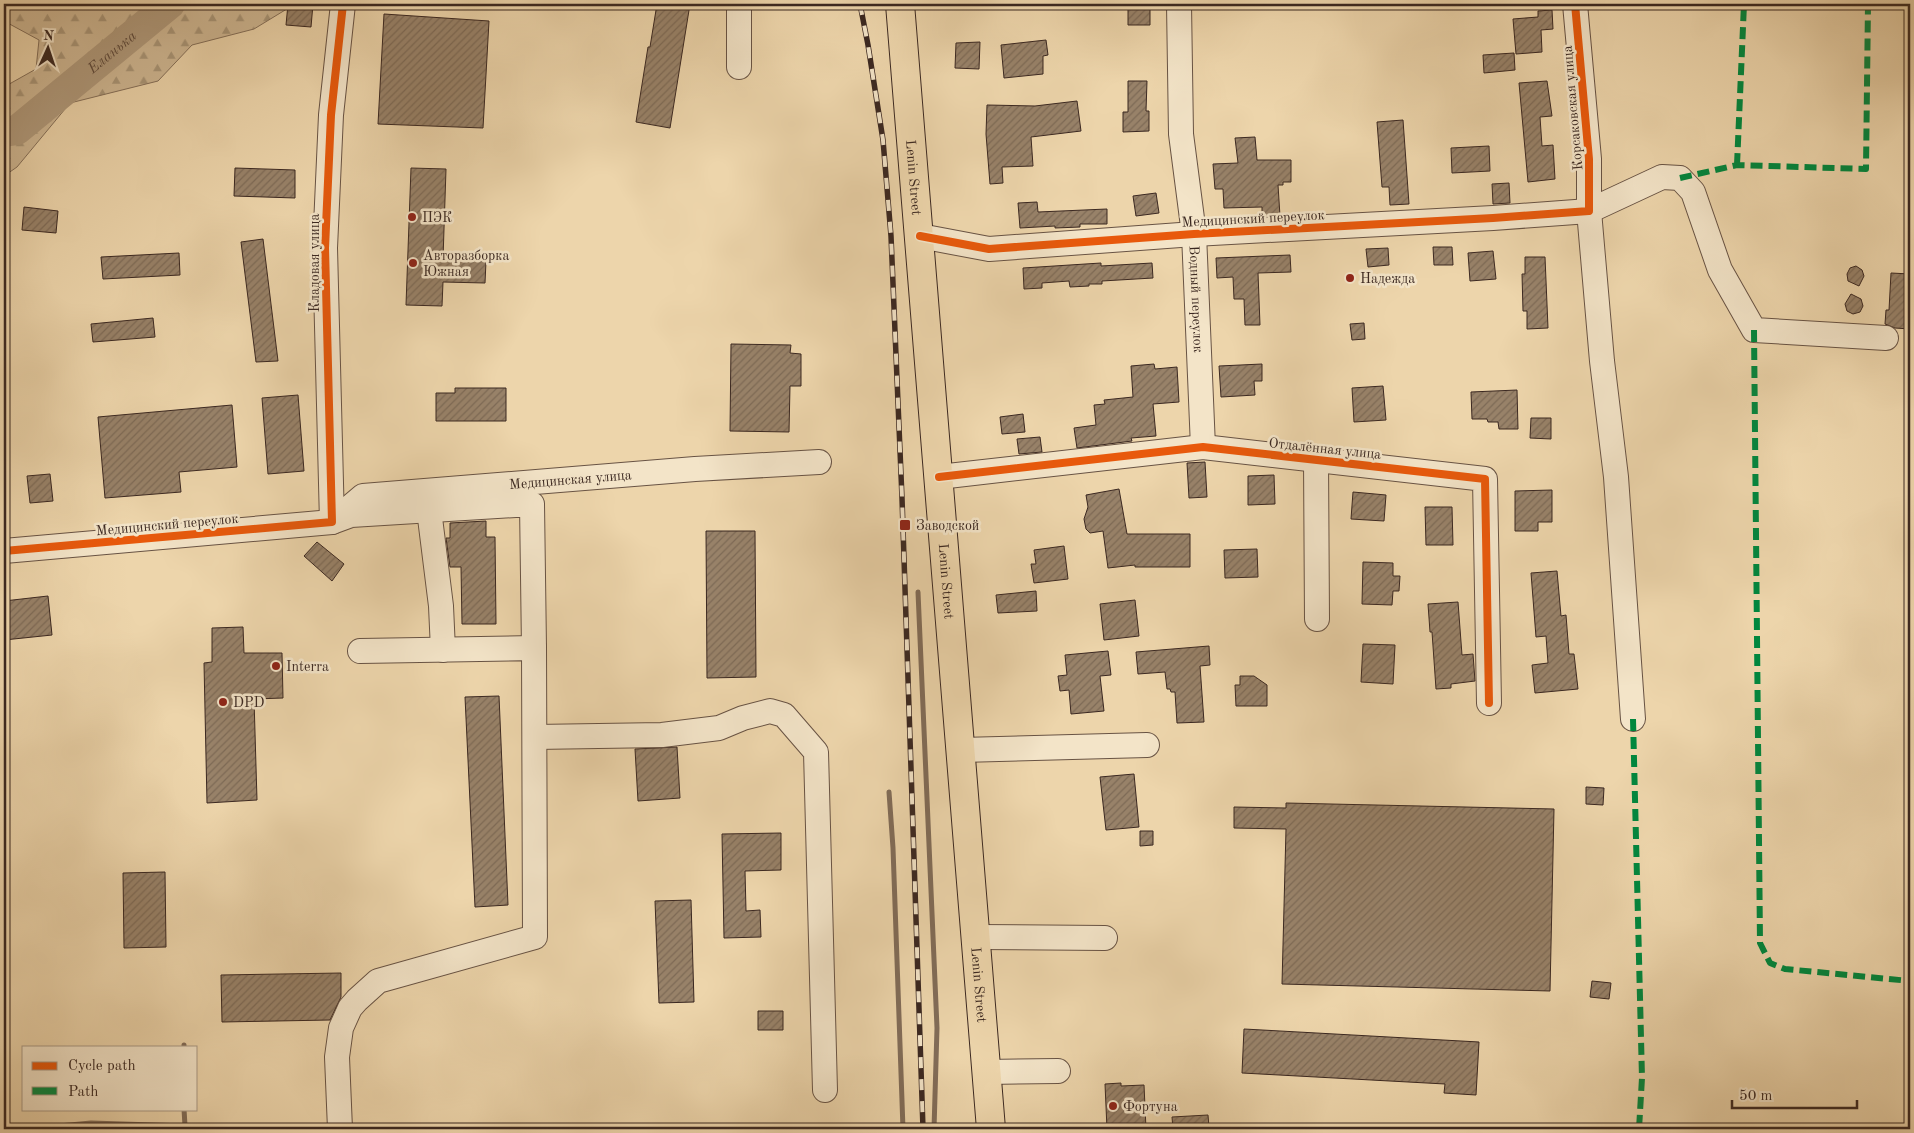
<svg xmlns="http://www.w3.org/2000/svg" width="1914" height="1133" viewBox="0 0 1914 1133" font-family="'Old Standard TT',serif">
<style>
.forest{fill:url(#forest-firs);stroke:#85705a}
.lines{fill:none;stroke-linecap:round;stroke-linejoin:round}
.stream{stroke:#816c58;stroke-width:5}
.river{stroke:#b09a7c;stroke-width:30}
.building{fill:url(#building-hatch);stroke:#3b2821}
.minor-casing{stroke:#685344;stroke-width:26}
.major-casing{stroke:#3b2821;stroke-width:30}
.minor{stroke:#f3e4c8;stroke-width:24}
.major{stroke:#edd5ab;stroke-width:28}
.rail-casing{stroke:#3b2821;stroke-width:5.5}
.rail{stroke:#f3e4c8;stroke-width:4;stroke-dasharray:11;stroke-linecap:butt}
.quiet{stroke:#00873e;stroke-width:6;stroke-dasharray:12 6;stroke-linecap:butt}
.cycleway-casing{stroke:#f3e4c8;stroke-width:11}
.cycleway{stroke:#e8590c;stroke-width:8}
.poi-dot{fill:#8f2418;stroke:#f3e4c8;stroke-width:2}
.labels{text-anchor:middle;stroke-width:5;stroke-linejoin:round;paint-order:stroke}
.street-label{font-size:14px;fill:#3b2821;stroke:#f3e4c8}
.poi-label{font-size:14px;fill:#3b2821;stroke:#f3e4c8;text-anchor:start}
.water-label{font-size:15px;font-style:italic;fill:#5e4a3c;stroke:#f3e4c8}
</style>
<defs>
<pattern id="forest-firs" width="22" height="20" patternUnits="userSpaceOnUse" patternTransform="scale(1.25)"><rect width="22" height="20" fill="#cfb894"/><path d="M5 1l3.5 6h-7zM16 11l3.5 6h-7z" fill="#a99678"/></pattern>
<pattern id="building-hatch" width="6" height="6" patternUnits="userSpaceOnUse" patternTransform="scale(1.25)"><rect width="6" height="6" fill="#988269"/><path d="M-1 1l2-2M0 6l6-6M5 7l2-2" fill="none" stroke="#7d6a56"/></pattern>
</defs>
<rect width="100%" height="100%" fill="#edd5ab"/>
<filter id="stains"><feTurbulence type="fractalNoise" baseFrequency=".004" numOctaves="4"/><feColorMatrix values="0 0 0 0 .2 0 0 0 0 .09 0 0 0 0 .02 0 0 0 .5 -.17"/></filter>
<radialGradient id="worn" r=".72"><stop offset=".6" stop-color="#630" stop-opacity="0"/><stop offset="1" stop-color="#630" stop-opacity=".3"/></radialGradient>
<path class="forest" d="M 4,4 L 295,4 L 254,29 L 192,45 L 158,81 L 70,103 L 17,167 L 4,176 L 4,87 L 36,69 L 39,40 L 4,21 Z"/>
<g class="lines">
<path class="stream" d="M 918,592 L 937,1028 L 934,1129
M 889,792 L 893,848 L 903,1129
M 184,1045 L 184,1047
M 27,1129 L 91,1123 L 185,1126 L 184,1109"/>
<path class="river" id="s1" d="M 4,132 L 17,130 L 170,4"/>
</g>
<path class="building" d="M 288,4 L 313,4 L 311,27 L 286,25 Z
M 657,4 L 690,4 L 670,128 L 636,122 L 648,47 L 650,47 Z
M 1128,5 L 1150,5 L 1150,25 L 1128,25 Z
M 1552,10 L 1553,29 L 1541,30 L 1542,52 L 1516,54 L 1513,19 L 1538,17 L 1538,11 Z
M 384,14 L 489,21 L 483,128 L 378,124 Z
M 1046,40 L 1048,55 L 1043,56 L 1043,74 L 1004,78 L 1001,45 Z
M 980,42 L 979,69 L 955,68 L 956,43 Z
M 1514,53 L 1515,70 L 1484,73 L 1483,55 Z
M 1128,81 L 1147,81 L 1146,111 L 1149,111 L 1149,131 L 1123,132 L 1123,112 L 1128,112 Z
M 1547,81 L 1552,116 L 1540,117 L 1542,146 L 1553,145 L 1555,179 L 1528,182 L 1519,83 Z
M 1077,101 L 1081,131 L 1031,137 L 1033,166 L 1002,167 L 1003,183 L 990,184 L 986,134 L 987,105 L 1035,106 Z
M 1403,120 L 1409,204 L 1390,205 L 1389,187 L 1382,187 L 1377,122 Z
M 1255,137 L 1257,160 L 1291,160 L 1291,182 L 1283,182 L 1283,185 L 1278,185 L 1280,216 L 1262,217 L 1262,207 L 1224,208 L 1223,189 L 1215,189 L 1213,164 L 1238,163 L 1235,138 Z
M 1489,146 L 1490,171 L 1452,173 L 1451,148 Z
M 235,168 L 295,170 L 295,198 L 234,196 Z
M 411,168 L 446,169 L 443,259 L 486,261 L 485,283 L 443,282 L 442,306 L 406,305 Z
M 1509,183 L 1510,203 L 1493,204 L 1492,184 Z
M 1156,193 L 1159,213 L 1136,216 L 1133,196 Z
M 1037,202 L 1038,212 L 1107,209 L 1107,224 L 1080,224 L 1080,227 L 1055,228 L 1055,226 L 1020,228 L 1018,203 Z
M 24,207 L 58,211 L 56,233 L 22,230 Z
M 263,239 L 278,361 L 256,362 L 241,242 Z
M 1433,247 L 1452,247 L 1453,265 L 1434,265 Z
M 1388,248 L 1389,265 L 1368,267 L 1366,249 Z
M 1493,251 L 1496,279 L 1470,281 L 1468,253 Z
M 179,253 L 180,275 L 103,279 L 101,257 Z
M 1290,255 L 1291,272 L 1258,273 L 1260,325 L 1245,325 L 1244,299 L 1234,299 L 1233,277 L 1217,278 L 1216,258 Z
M 1525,257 L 1545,257 L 1548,328 L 1527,329 L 1527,311 L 1523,311 L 1522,274 L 1525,274 Z
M 1101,263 L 1101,266 L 1152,263 L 1153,278 L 1102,281 L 1102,284 L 1089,284 L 1089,286 L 1070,287 L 1069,281 L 1042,283 L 1042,288 L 1024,289 L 1023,268 Z
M 1856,266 L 1862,270 L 1864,276 L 1859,286 L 1848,281 L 1847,274 L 1850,268 Z
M 1891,273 L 1910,274 L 1910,329 L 1895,328 L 1885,324 L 1886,310 L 1889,310 Z
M 1851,294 L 1861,299 L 1863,306 L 1860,312 L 1853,314 L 1847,311 L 1845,304 Z
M 153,318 L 155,337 L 93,342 L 91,324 Z
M 1364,323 L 1365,339 L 1352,340 L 1350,324 Z
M 731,344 L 791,345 L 790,353 L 801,354 L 801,386 L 790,386 L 789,432 L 730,431 Z
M 1154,364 L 1155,369 L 1177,367 L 1179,402 L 1153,404 L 1156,436 L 1131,438 L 1132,441 L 1077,448 L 1074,428 L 1096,425 L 1094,405 L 1105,404 L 1104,400 L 1133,397 L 1131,366 Z
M 1262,364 L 1262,381 L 1254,381 L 1255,395 L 1221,397 L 1219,366 Z
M 1383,386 L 1386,420 L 1354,422 L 1352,388 Z
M 455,388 L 506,388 L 506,421 L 436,421 L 436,393 L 455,393 Z
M 1517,390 L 1518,429 L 1499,429 L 1498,422 L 1488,422 L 1487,419 L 1472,419 L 1471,392 Z
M 298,395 L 304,471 L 268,474 L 262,398 Z
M 232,405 L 237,467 L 179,472 L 181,492 L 105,498 L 98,417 Z
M 1023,414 L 1025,432 L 1002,434 L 1000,417 Z
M 1531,418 L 1551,418 L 1551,439 L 1530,438 Z
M 1040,437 L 1042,452 L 1019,454 L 1017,439 Z
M 1205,462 L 1207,497 L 1189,498 L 1187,463 Z
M 50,474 L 53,501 L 30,503 L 27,476 Z
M 1274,475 L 1275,504 L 1248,505 L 1248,476 Z
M 1119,489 L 1127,534 L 1190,534 L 1190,567 L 1135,567 L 1135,565 L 1108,568 L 1103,531 L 1090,533 L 1086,529 L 1084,519 L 1088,507 L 1086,495 Z
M 1552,490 L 1552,522 L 1538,522 L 1538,531 L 1515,531 L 1515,491 Z
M 1353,492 L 1386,495 L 1384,521 L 1351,519 Z
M 1425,507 L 1452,507 L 1453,545 L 1426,545 Z
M 486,521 L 486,537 L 495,537 L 496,624 L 462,624 L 461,567 L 450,567 L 446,538 L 450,538 L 450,523 Z
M 706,531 L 755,531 L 756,677 L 707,678 Z
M 317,542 L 344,564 L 332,581 L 304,556 Z
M 1064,546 L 1068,579 L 1034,583 L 1031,564 L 1036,564 L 1034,550 Z
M 1257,549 L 1258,577 L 1225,578 L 1224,550 Z
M 1363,562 L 1393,563 L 1393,576 L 1400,576 L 1399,591 L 1393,591 L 1392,605 L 1362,604 Z
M 1557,571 L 1561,616 L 1566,615 L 1569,654 L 1574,654 L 1578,689 L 1535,693 L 1532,665 L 1548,663 L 1546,636 L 1536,637 L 1531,573 Z
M 1036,591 L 1037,611 L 998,613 L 996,595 Z
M 48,596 L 52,635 L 4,640 L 4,601 Z
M 1135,600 L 1139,636 L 1104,640 L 1100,604 Z
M 1458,602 L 1462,655 L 1473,654 L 1475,681 L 1451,684 L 1451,688 L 1436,689 L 1432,632 L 1430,632 L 1428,604 Z
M 243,627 L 244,653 L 282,653 L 283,698 L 254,699 L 257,800 L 207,803 L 204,663 L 212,662 L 212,628 Z
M 1363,644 L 1395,645 L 1393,684 L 1361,682 Z
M 1209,646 L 1210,665 L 1200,666 L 1204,722 L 1177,723 L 1175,692 L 1171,692 L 1170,689 L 1167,689 L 1165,672 L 1138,674 L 1136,652 Z
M 1108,651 L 1111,675 L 1100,676 L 1104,711 L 1071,714 L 1069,690 L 1060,691 L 1058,676 L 1067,675 L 1065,655 Z
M 1240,676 L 1254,676 L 1267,685 L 1267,706 L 1236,706 L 1235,685 L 1240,685 Z
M 499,696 L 508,905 L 475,907 L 465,697 Z
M 677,747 L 680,798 L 638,801 L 635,749 Z
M 1134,774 L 1139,827 L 1106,830 L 1100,777 Z
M 1586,787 L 1604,788 L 1603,805 L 1586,804 Z
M 1286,803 L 1554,809 L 1550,991 L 1282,984 L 1286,829 L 1234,828 L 1234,807 L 1286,808 Z
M 1140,831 L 1153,831 L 1153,845 L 1140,846 Z
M 781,833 L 781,870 L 745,871 L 746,911 L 760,910 L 761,937 L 724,938 L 722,834 Z
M 165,872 L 166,947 L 124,948 L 123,873 Z
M 691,900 L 694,1002 L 659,1003 L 655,901 Z
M 341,973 L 341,997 L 330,1020 L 222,1022 L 221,975 Z
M 1592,981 L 1611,983 L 1609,999 L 1590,997 Z
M 758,1011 L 783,1011 L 783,1030 L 758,1030 Z
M 1244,1029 L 1479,1042 L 1476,1095 L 1444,1093 L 1445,1084 L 1242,1073 Z
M 1121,1083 L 1121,1086 L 1144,1085 L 1146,1129 L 1107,1129 L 1105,1084 Z
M 1208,1115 L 1209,1127 L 1173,1129 L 1172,1117 Z"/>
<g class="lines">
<g class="minor-casing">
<g id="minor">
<path id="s2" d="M 1179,4 L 1181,134 L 1194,234 L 1203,447"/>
<path d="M 1575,4 L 1589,159 L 1589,211 L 1602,361 L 1616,477 L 1633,719"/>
<path d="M 739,67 L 739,4"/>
<path d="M 920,236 L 989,249 L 1194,234 L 1493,218 L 1589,211 L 1662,177 L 1680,178 L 1693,192 L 1720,270 L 1754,330 L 1886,338"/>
<path d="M 1316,459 L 1317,619"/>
<path d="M 939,477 L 1203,447 L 1485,479 L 1489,703"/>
<path d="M 429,510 L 441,606 L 443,650"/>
<path id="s3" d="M 337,518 L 363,496 L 695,469 L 819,462"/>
<path d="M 332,522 L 325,248 L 331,115 L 343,4"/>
<path d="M 4,551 L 332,522 L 351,515 L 532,504 L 534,648"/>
<path d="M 535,737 L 662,735 L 719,728 L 743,718 L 770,711 L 784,715 L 816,752 L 825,1090"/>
<path d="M 961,750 L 1147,745"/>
<path d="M 976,937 L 1105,938"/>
<path d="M 986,1072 L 1058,1071"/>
<path d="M 340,1129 L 337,1057 L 341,1028 L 350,1008 L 357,1000 L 378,981 L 535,937 L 534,648 L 360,651"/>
</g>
</g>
<g class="major-casing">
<g id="major">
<path id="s4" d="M 900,4 L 991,1129"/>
</g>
</g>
<use href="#minor" class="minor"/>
<use href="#major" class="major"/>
<g class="rail-casing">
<path id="rail" d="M 860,4 L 868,45 L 883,140 L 891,236 L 902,498 L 923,1129"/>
</g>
<use href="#rail" class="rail"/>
<path class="quiet" d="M 1737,165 L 1744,4
M 1680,178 L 1737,165 L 1866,169 L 1868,4
M 1754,330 L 1760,943 L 1770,963 L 1785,969 L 1910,981
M 1633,719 L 1642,1078 L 1639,1129"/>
<g class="cycleway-casing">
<path id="cycleway" d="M 920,236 L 989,249 L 1194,234 L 1493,218 L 1589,211 L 1589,159 L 1575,4
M 939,477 L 1203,447 L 1485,479 L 1489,703
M 4,551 L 332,522 L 325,248 L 331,115 L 343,4"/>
</g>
<use href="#cycleway" class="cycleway"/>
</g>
<g class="poi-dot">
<circle cx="412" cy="217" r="5"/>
<circle cx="413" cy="263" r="5"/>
<circle cx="1350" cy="278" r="5"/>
<rect x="899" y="519" width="12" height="12" rx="2.5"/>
<circle cx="276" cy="666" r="5"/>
<circle cx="223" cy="702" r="5"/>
<circle cx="1113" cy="1106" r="5"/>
</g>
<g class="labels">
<g class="street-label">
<text transform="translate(1572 108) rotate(-95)" y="5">Корсаковская улица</text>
<text dy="5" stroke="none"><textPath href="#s4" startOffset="174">Lenin Street</textPath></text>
<text transform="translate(1253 218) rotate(-3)" y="5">Медицинский переулок</text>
<text transform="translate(314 263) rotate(-90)" y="5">Кладовая улица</text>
<text dy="5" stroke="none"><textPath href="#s2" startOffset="296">Водный переулок</textPath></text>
<text transform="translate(1325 448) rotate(6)" y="5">Отдалённая улица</text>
<text dy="5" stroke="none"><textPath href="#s3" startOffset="242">Медицинская улица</textPath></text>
<text transform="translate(167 524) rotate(-5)" y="5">Медицинский переулок</text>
<text dy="5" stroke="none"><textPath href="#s4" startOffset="579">Lenin Street</textPath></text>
<text dy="5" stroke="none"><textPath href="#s4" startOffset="984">Lenin Street</textPath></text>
</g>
<g class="poi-label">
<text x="422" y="222">ПЭК</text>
<text x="423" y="260">Авторазборка<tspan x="423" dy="16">Южная</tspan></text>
<text x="1360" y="283">Надежда</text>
<text x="916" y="530">Заводской</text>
<text x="286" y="671">Interra</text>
<text x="233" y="707">DPD</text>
<text x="1123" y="1111">Фортуна</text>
</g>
<g class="water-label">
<text dy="5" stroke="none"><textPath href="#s1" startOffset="136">Еланька</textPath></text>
</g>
</g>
<rect width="1914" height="1133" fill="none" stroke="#edd5ab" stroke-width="20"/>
<rect x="5" y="5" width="1904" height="1123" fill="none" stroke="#3b2821" stroke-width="2.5"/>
<rect x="10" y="10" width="1894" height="1113" fill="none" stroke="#3b2821"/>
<rect x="22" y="1046" width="175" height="65" fill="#f3e4c8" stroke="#a99985"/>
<rect x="32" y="1062" width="25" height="8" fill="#e8590c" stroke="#a99985"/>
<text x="68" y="1070" font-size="15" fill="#3b2821">Cycle path</text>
<rect x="32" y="1087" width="25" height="8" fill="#00873e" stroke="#a99985"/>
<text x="68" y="1096" font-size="15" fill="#3b2821">Path</text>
<g transform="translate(48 48) rotate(3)" stroke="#f3e4c8" stroke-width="4" paint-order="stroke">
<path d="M0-4L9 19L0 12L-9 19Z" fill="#3b2821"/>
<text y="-8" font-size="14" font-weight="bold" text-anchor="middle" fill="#3b2821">N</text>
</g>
<path d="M1732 1100v8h125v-8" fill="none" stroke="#3b2821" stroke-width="2.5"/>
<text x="1739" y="1100" font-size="15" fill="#3b2821" stroke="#f3e4c8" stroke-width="4" paint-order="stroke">50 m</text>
<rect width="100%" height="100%" filter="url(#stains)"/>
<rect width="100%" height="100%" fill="url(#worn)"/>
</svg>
